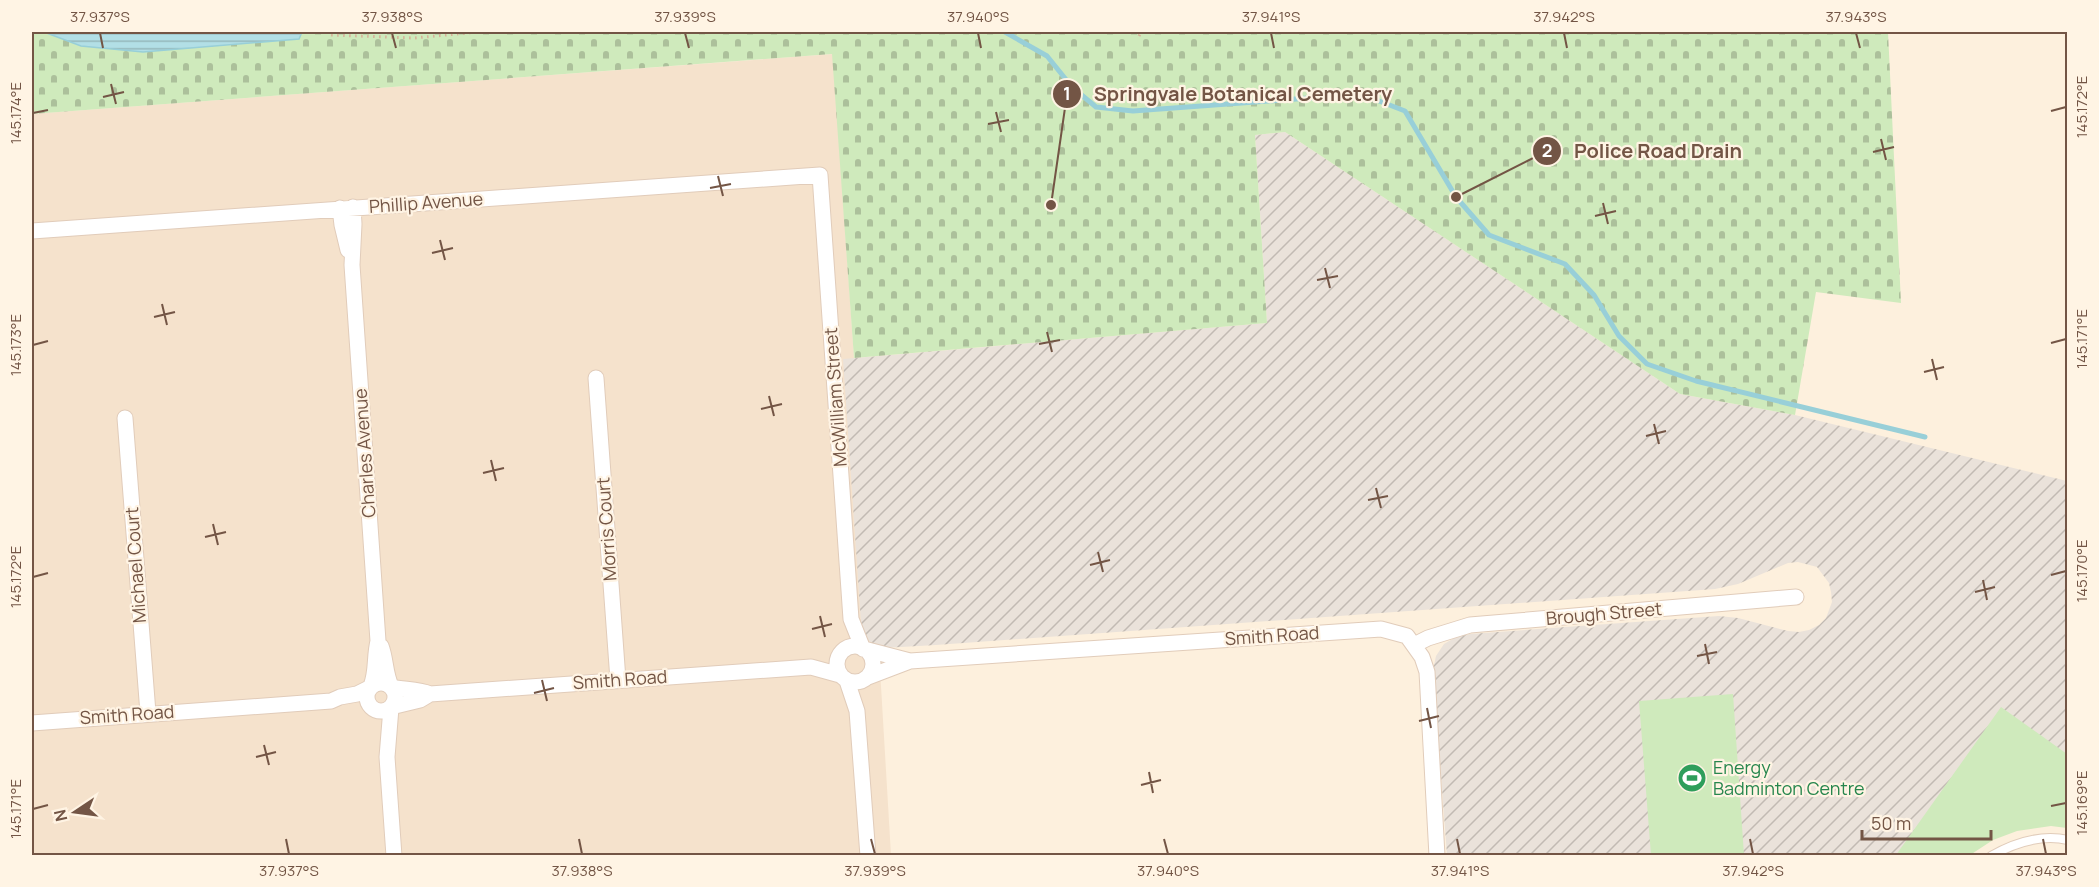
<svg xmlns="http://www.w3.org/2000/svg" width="2099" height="887" viewBox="0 0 2099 887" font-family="Manrope,sans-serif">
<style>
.residential{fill:#f5e2cc}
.industrial{fill:url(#industrial-furrows)}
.green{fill:#cfeabc}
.cemetery{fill:url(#cemetery-stones)}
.water{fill:url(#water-rules);stroke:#98cfd8;stroke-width:1.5}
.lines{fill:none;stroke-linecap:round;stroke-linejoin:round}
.stream{stroke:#98cfd8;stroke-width:5}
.service-casing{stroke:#e1ccba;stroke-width:10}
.minor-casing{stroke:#e1ccba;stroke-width:17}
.path{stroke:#d7b098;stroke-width:3;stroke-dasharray:1.5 4.5;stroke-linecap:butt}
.service{stroke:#fff;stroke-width:8}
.minor{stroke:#fff;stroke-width:15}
.ticks{fill:none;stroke:#735545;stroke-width:2}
.labels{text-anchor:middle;stroke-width:4.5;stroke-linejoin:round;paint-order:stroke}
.street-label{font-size:18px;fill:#735545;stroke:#fff4e4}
.leisure-label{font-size:18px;fill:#27864d;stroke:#fff4e4;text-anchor:start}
.leader{fill:none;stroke:#735545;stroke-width:2}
.callout-dot{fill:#735545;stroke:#fff4e4;stroke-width:2}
.mark-label{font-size:18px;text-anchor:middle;font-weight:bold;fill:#fff}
.callout-label{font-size:20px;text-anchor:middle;font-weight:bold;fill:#735545;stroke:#fff4e4;stroke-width:4.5;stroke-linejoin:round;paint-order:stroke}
.neatline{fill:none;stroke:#735545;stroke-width:2}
.ticks-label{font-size:15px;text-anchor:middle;fill:#735545}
</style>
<defs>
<pattern id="industrial-furrows" width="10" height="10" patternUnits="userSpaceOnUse" patternTransform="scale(1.5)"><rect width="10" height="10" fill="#eae2da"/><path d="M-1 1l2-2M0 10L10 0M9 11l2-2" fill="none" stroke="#c2bab3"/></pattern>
<pattern id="cemetery-stones" width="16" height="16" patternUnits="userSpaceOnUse" patternTransform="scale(1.5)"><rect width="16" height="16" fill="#cfeabc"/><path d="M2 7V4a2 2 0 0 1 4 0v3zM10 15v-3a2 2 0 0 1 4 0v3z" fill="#acc09b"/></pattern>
<pattern id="water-rules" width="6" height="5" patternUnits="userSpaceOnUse" patternTransform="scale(1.5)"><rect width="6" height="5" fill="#b2dfe6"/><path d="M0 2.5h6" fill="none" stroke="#95b8bc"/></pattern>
</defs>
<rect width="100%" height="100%" fill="#fdf0dd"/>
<path class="residential" d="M 833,54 L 854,358 L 881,686 L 891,855 L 32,856 L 32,114 Z"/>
<path class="industrial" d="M 1285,132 L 1680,394 L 1795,415 L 2067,481 L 2067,761 L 1897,855 L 1447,855 L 1433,670 L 1436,656 L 1444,644 L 1456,637 L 1470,634 L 1719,616 L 1738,618 L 1788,631 L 1799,632 L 1809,630 L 1819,625 L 1826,618 L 1832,602 L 1831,592 L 1829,583 L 1817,567 L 1798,562 L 1788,563 L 1738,584 L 1715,589 L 936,645 L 883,648 L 870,642 L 863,632 L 861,623 L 843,359 L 1267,323 L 1255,135 Z"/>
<path class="green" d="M 1733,694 L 1744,855 L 1651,855 L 1639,701 Z
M 2001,707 L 2067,754 L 2067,828 L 2051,826 L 2017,831 L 1993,840 L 1970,855 L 1896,855 Z"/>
<path class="cemetery" d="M 32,32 L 1888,32 L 1901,303 L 1816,292 L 1795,415 L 1680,394 L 1285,132 L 1255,135 L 1267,323 L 854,358 L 832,54 L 32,114 Z"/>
<path class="water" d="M 44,32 L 302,32 L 299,39 L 143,52 L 81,46 Z"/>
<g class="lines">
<path class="stream" d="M 1005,32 L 1047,56 L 1072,87 L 1096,107 L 1133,111 L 1336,96 L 1374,99 L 1405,111 L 1456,197 L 1489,235 L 1565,264 L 1594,295 L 1619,336 L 1647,364 L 1696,381 L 1925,437"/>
<g class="service-casing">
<path id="service" d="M 1991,856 C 2014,843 2041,834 2068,840"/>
</g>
<g class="minor-casing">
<path id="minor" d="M 353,207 L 354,224 L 352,265 L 378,641 C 374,657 377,671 371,686
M 340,208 L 342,225 L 348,250
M 32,231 L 820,175 L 851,619 L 863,649
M 596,378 L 618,680
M 125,418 L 148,713
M 1414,645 L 1428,638 L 1470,625 L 1796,597
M 381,646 C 386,659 385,673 391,686
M837 664a18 18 0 1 1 36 0a18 18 0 1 1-36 0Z
M 864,649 L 910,661
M 868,677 L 910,661 L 1381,629 L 1407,636 L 1422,657 L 1427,672 L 1437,856
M 847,681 L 857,711 L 868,856
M367 697a14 14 0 1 1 28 0a14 14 0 1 1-28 0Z
M 391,687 C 404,690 418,689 430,694
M 391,707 L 420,700 L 430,694 L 811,667 L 840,675
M 391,708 L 387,757 L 394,856
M 32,723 L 331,701 L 340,697 L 357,694 L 371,687"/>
</g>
<path class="path" d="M 326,32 L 331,35 L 414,38 L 478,32
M 1139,36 L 1141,32"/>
<use href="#service" class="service"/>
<use href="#minor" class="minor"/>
</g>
<path class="ticks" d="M 100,33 L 103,48M 392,33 L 396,48M 685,33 L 689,48M 978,33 L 981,48M 1271,33 L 1274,48M 1564,33 L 1567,48M 1856,33 L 1860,48M 111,84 L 116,104M 103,97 L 124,92M 2051,111 L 2066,107M 996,112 L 1001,132M 33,113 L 48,110M 988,124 L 1009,120M 1881,139 L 1886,160M 1873,152 L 1894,147M 718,176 L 723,196M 710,188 L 731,184M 1603,203 L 1608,224M 1595,216 L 1616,211M 440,240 L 445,260M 432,253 L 453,248M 1325,268 L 1330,288M 1317,280 L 1338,276M 162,304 L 167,325M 154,317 L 175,312M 1047,332 L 1052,352M 2051,343 L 2066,339M 1039,344 L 1060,340M 33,345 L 48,341M 1932,359 L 1937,380M 1924,372 L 1944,367M 769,396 L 774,416M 761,409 L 782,404M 1654,424 L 1659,444M 1646,436 L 1666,431M 491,460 L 496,481M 483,473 L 504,468M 1376,488 L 1381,508M 1368,500 L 1388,496M 213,524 L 218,545M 205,537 L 226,532M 1098,552 L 1103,572M 1090,565 L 1110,560M 2051,575 L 2066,571M 33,577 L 48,573M 1983,580 L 1987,600M 1975,592 L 1995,587M 820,616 L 825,637M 812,629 L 832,624M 1705,644 L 1709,664M 1697,656 L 1717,652M 542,680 L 547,701M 534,693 L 554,688M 1427,708 L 1431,728M 1419,721 L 1439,716M 264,745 L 269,765M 256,757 L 276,752M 1149,772 L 1153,793M 1141,785 L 1161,780M 2051,806 L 2066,803M 33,809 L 48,805M 286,839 L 289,854M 579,839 L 582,854M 871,839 L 875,854M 1164,839 L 1168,854M 1457,839 L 1460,854M 1750,839 L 1753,854M 2043,839 L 2046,854"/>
<defs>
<g id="stadium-disc" transform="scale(1.5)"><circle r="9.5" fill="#2e9e5b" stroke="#fff4e4"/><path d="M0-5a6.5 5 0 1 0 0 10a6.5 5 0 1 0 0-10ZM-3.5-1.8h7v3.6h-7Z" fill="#fff"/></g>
</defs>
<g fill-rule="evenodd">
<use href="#stadium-disc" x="1692" y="778"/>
</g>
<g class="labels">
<g class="street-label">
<text transform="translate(426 203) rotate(-4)" y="6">Phillip Avenue</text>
<text transform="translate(836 397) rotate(-94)" y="6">McWilliam Street</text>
<text transform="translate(365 453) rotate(-94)" y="6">Charles Avenue</text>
<text transform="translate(607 529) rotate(-94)" y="6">Morris Court</text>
<text transform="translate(136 565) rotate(-94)" y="6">Michael Court</text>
<text transform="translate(1604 614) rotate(-5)" y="6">Brough Street</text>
<text transform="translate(1272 636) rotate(-4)" y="6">Smith Road</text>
<text transform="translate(620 680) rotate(-4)" y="6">Smith Road</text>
<text transform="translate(127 715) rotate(-4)" y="6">Smith Road</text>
</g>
<g class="leisure-label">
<text x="1713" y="774">Energy<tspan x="1713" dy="21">Badminton Centre</tspan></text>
</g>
</g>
<path class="leader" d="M1051 205L1067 94M1456 197L1547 151"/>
<g class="callout-dot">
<circle cx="1051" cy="205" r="6"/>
<circle cx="1456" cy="197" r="6"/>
<circle cx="1067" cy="94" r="15"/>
<circle cx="1547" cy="151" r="15"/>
</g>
<g class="mark-label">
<text x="1067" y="100">1</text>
<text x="1547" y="157">2</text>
</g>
<g class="callout-label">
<text x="1243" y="101">Springvale Botanical Cemetery</text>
<text x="1658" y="158">Police Road Drain</text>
</g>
<rect width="2099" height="887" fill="none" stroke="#fff4e4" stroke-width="66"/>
<g transform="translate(75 812) rotate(257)" stroke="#fff4e4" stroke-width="4.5" paint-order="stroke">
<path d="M0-4.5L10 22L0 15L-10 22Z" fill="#735545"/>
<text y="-9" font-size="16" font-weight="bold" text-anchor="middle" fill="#735545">N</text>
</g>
<path d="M1862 830v9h129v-9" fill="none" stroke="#735545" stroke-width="3"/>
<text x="1871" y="830" font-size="18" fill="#735545" stroke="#fff4e4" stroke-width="4.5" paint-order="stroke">50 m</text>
<rect x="33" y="33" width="2033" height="821" class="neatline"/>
<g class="ticks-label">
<text x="100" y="22">37.937°S</text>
<text x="392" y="22">37.938°S</text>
<text x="685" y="22">37.939°S</text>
<text x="978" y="22">37.940°S</text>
<text x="1271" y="22">37.941°S</text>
<text x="1564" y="22">37.942°S</text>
<text x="1856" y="22">37.943°S</text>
<text transform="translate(2082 107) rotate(-90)" y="5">145.172°E</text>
<text transform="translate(16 113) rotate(-90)" y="5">145.174°E</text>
<text transform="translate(2082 339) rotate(-90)" y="5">145.171°E</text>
<text transform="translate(16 345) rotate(-90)" y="5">145.173°E</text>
<text transform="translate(2082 571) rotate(-90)" y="5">145.170°E</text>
<text transform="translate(16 577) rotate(-90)" y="5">145.172°E</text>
<text transform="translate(2082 803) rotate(-90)" y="5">145.169°E</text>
<text transform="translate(16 809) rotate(-90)" y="5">145.171°E</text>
<text x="289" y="876">37.937°S</text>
<text x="582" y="876">37.938°S</text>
<text x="875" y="876">37.939°S</text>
<text x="1168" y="876">37.940°S</text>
<text x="1460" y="876">37.941°S</text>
<text x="1753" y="876">37.942°S</text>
<text x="2046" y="876">37.943°S</text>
</g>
</svg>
